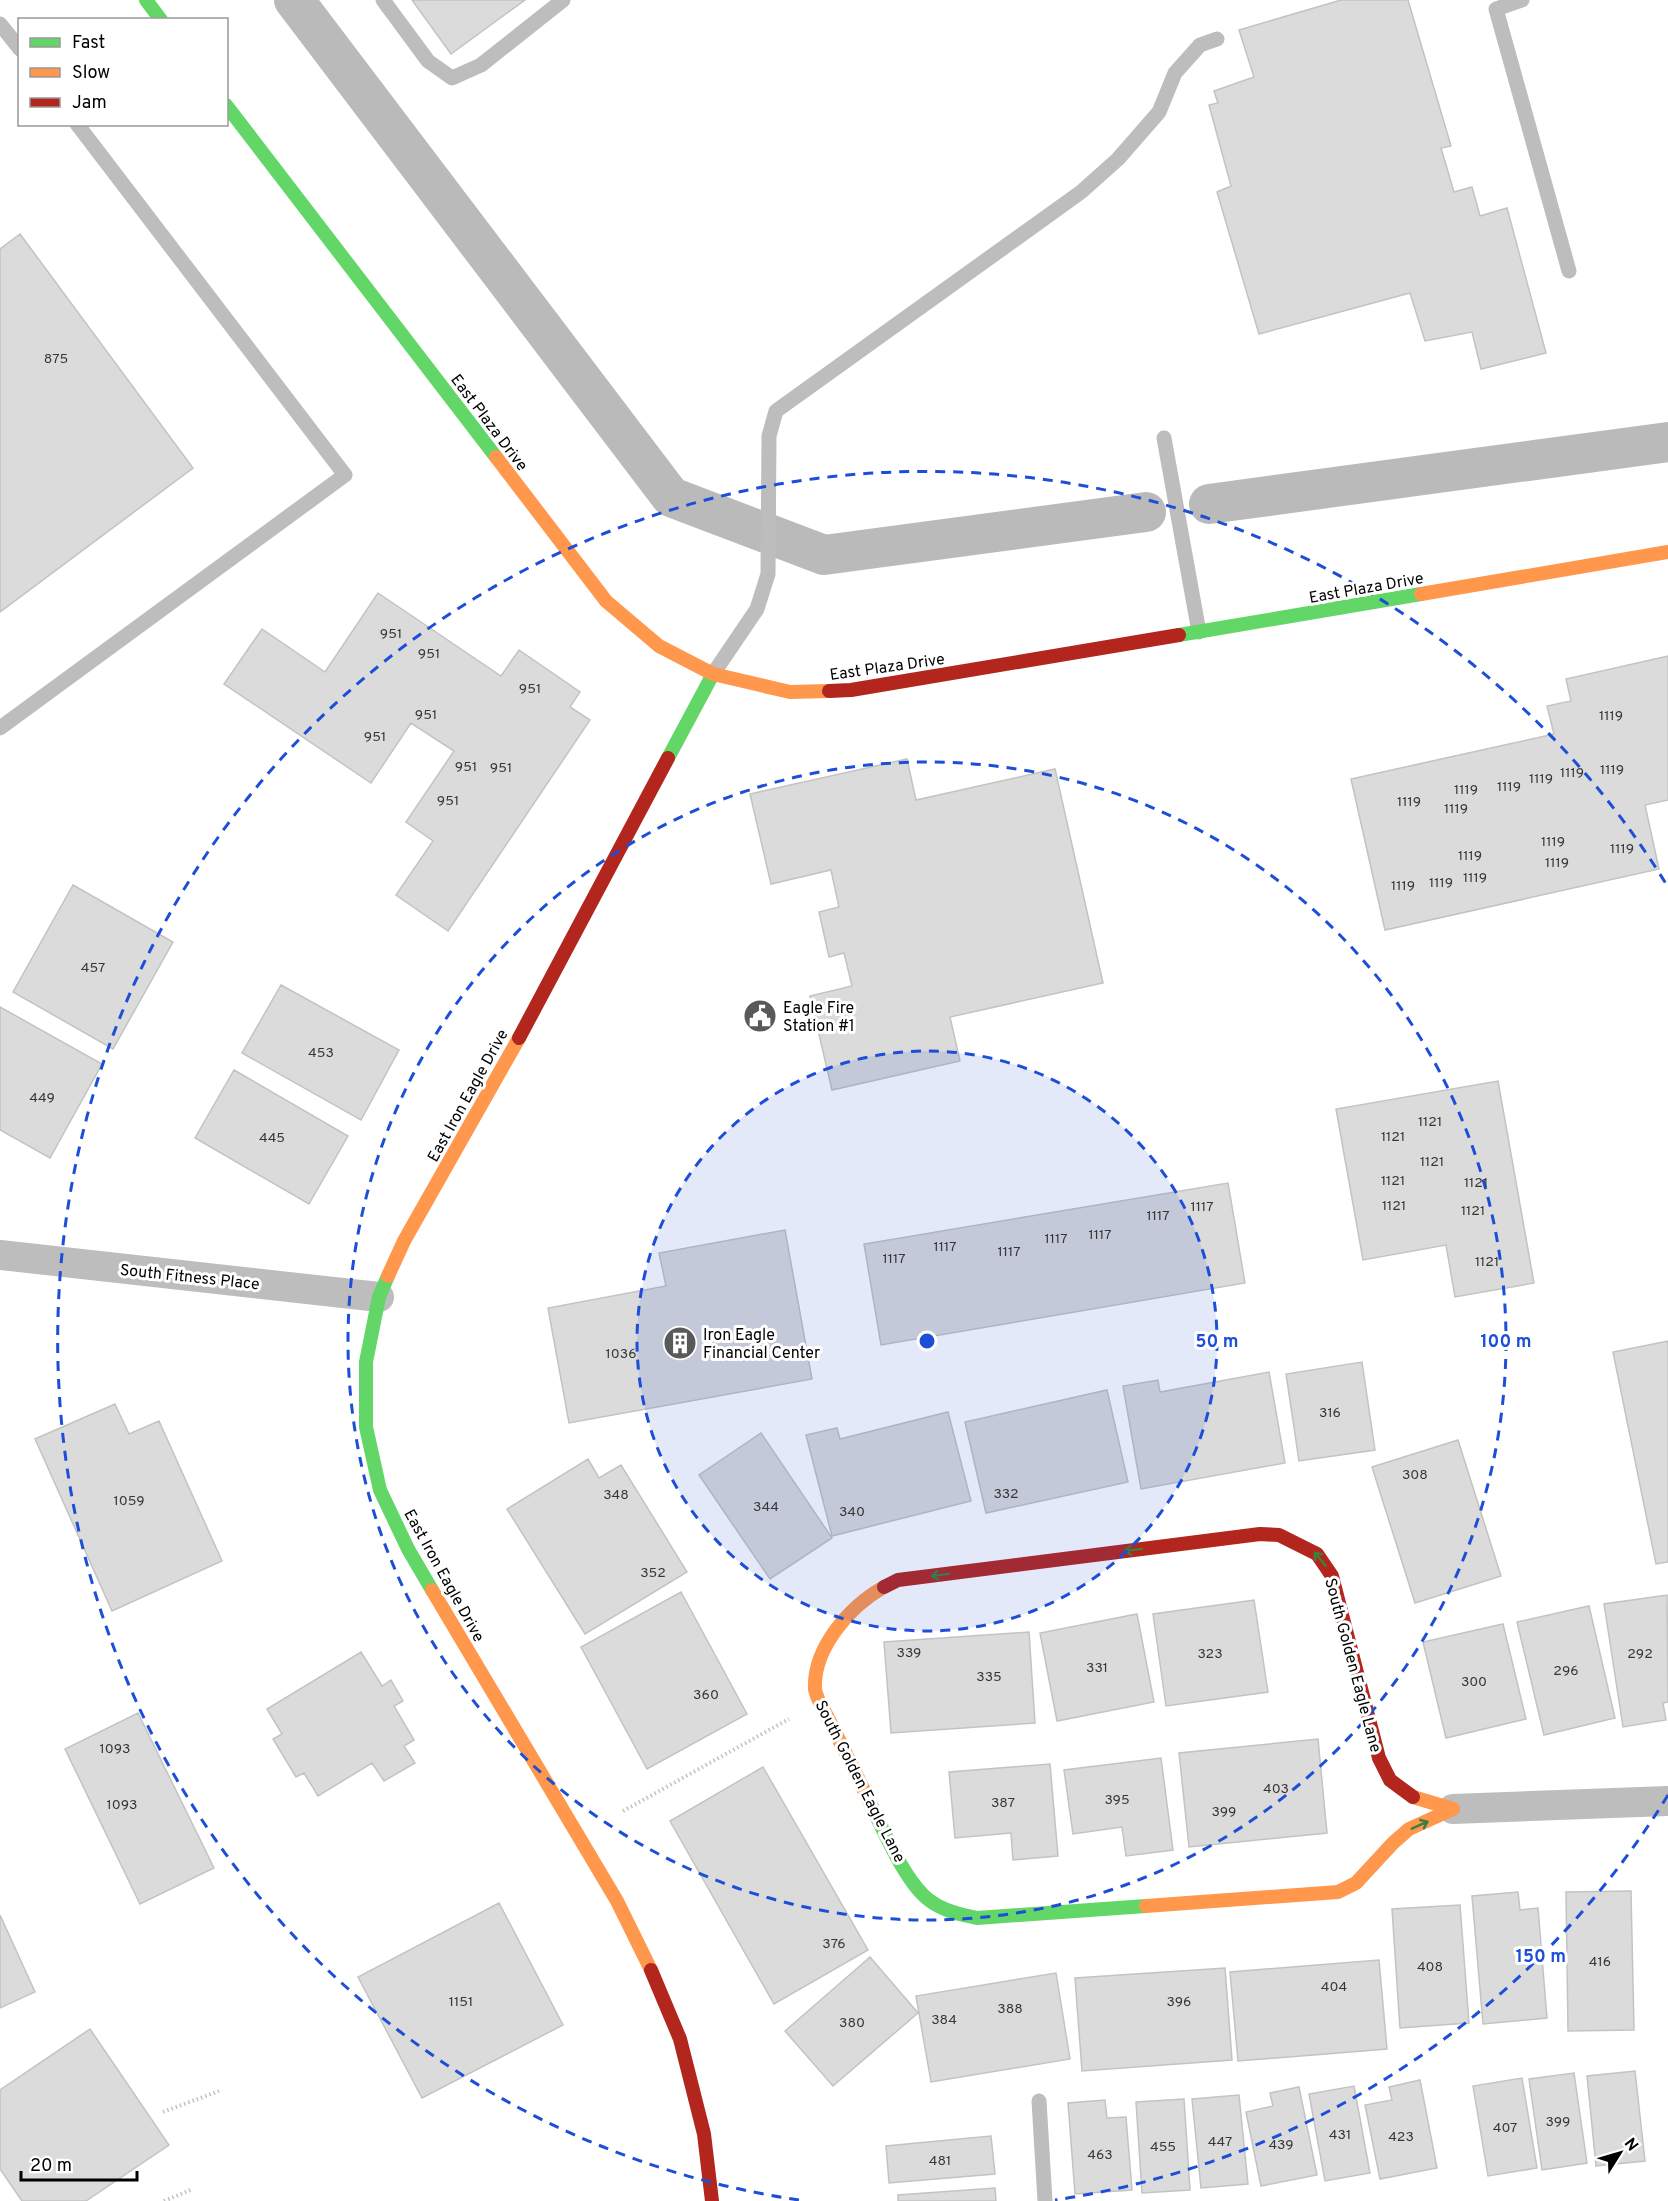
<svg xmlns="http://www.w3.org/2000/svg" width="1668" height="2201" viewBox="0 0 1668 2201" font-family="Overpass,sans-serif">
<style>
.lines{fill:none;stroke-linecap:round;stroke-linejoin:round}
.canal{stroke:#bababa;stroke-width:40}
.building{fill:#dbdbdb;stroke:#c3c3c3;stroke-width:1.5}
.path{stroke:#c2c2c2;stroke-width:4;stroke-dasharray:1.5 3;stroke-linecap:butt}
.lane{stroke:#bdbdbd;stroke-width:15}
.street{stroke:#bdbdbd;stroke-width:30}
.fast{stroke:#63d668;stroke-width:14}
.slow{stroke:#ff974d;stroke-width:14}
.jam{stroke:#b3261e;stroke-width:14}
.oneway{stroke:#3b803e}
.ring{fill:none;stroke:#1d4ed8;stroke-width:3;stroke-dasharray:10 8}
.labels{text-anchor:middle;stroke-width:6;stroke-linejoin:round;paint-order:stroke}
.number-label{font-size:14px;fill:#373737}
.street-label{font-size:16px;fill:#000;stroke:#fff}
.poi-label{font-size:16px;fill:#000;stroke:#fff;text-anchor:start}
.centre{fill:#1d4ed8;stroke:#fff;stroke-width:3}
.ring-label{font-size:18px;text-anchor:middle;font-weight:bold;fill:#1d4ed8;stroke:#fff;stroke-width:6;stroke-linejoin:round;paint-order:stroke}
</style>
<rect width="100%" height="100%" fill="#fff"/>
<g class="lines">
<path class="canal" d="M 294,0 L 671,497 L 824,555 L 1146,512
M 1209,504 L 1668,442"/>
</g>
<path class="building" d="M 412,0 L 525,0 L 451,54 Z
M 1341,0 L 1408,0 L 1451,146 L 1441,148 L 1454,192 L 1472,187 L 1480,216 L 1507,208 L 1546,353 L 1481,369 L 1472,332 L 1425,341 L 1410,293 L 1259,334 L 1217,192 L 1231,186 L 1209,105 L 1218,103 L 1214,91 L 1254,77 L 1239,30 Z
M 20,234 L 193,468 L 0,612 L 0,249 Z
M 378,593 L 501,676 L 519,650 L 580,692 L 570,707 L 590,720 L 448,931 L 396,895 L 433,841 L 406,822 L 454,751 L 411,723 L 371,783 L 224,684 L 262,629 L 325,672 Z
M 1668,656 L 1668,800 L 1645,805 L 1659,869 L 1385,930 L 1351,779 L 1554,734 L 1547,706 L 1571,701 L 1566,679 Z
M 907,759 L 916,800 L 1055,769 L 1103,983 L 950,1017 L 960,1061 L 832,1090 L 810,996 L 852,986 L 844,953 L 829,957 L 819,912 L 839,907 L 831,870 L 771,884 L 750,794 Z
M 73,885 L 173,942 L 113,1049 L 13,992 Z
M 281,985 L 399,1050 L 361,1120 L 242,1053 Z
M 0,1007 L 102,1064 L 50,1158 L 0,1130 Z
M 234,1070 L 348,1136 L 309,1204 L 195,1138 Z
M 1498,1081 L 1534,1283 L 1455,1297 L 1446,1245 L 1363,1260 L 1336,1109 Z
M 1228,1183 L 1245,1283 L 881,1345 L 864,1244 Z
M 785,1230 L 812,1379 L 569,1423 L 548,1308 L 666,1286 L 659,1253 Z
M 1668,1341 L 1668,1562 L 1656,1564 L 1613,1352 Z
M 1362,1362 L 1375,1450 L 1299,1461 L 1286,1374 Z
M 1269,1372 L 1285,1463 L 1141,1489 L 1123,1386 L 1158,1380 L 1160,1392 Z
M 1107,1390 L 1128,1482 L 986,1513 L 965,1422 Z
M 115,1404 L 129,1434 L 159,1421 L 222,1561 L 112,1611 L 35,1439 Z
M 948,1412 L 971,1501 L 832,1536 L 806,1435 L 837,1428 L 840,1439 Z
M 761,1433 L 832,1538 L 770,1579 L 699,1475 Z
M 1458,1440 L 1501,1576 L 1415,1603 L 1372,1467 Z
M 588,1459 L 599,1478 L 621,1465 L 687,1572 L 585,1634 L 507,1509 Z
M 681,1592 L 747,1714 L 647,1769 L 581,1647 Z
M 1667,1595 L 1668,1702 L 1663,1703 L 1666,1720 L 1623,1727 L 1604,1604 Z
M 1254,1600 L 1268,1692 L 1166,1706 L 1153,1614 Z
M 1589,1606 L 1615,1718 L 1544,1735 L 1517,1622 Z
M 1137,1614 L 1154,1702 L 1057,1721 L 1040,1633 Z
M 1503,1624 L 1526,1719 L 1446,1738 L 1423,1642 Z
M 1029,1632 L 1035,1723 L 891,1733 L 884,1642 Z
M 361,1652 L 382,1686 L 391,1680 L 403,1701 L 394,1706 L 414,1740 L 404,1746 L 415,1763 L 384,1781 L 372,1763 L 318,1796 L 304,1773 L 296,1777 L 273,1739 L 282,1734 L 267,1709 Z
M 138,1713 L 214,1868 L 140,1904 L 65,1749 Z
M 1318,1739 L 1327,1833 L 1189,1847 L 1179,1753 Z
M 1161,1758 L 1173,1850 L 1126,1856 L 1122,1827 L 1073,1834 L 1064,1770 Z
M 1050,1764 L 1058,1856 L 1013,1860 L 1011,1833 L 955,1838 L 949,1772 Z
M 763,1767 L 868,1950 L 774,2004 L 670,1821 Z
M 1631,1891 L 1634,2030 L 1568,2031 L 1566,1892 Z
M 1518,1892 L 1520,1910 L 1538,1908 L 1547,2018 L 1483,2024 L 1472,1896 Z
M 499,1903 L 563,2025 L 422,2098 L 358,1977 Z
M 1460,1905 L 1469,2023 L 1400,2028 L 1392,1909 Z
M 0,1915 L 35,1992 L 0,2008 Z
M 870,1957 L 918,2013 L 833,2086 L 785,2031 Z
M 1379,1960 L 1387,2049 L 1238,2061 L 1230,1972 Z
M 1225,1968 L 1232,2060 L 1082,2071 L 1075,1978 Z
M 1056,1973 L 1070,2059 L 931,2082 L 916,1996 Z
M 90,2029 L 169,2145 L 86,2201 L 22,2201 L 0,2169 L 0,2090 Z
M 1635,2071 L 1645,2161 L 1596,2166 L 1587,2076 Z
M 1574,2073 L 1587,2163 L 1542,2170 L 1529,2079 Z
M 1522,2078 L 1537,2168 L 1488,2176 L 1473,2086 Z
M 1420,2080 L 1437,2168 L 1380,2179 L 1365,2105 L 1392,2100 L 1389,2087 Z
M 1354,2086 L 1370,2173 L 1325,2181 L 1309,2094 Z
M 1299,2087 L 1317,2175 L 1261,2186 L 1246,2112 L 1273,2106 L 1270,2093 Z
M 1239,2095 L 1248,2184 L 1201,2188 L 1192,2099 Z
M 1184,2099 L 1190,2190 L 1142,2193 L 1136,2102 Z
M 1105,2100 L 1107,2118 L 1126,2117 L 1132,2190 L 1075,2194 L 1068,2103 Z
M 991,2136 L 995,2174 L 889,2183 L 886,2146 Z
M 995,2188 L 996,2201 L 898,2201 L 898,2195 Z"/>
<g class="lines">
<path class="path" d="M 623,1811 L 789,1719
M 163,2112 L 219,2091
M 164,2201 L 193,2189"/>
<path class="lane" d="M 383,0 L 428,61 L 452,78 L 481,65 L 563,0
M 1522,0 L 1496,9 L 1569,271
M 0,24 L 20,49
M 1164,438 L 1199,632
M 713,674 L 757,609 L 768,574 L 769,436 L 776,411 L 1081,192 L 1118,159 L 1159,112 L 1175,73 L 1200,45 L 1217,39
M 0,728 L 345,475 L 77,124
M 1039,2101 L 1045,2201"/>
<path class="street" d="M 0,1255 L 379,1297
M 1453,1809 L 1668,1801"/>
<path class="fast" d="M 146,0 L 161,20
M 226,105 L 496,457
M 1179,635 L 1421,594
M 668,758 L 713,674
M 388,1276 L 379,1297 L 366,1362 L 366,1427 L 380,1490 L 408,1549 L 432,1590
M 869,1801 C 883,1829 905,1882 929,1900 C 943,1911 960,1914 977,1918 L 1146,1906"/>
<path class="slow" d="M 496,457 L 606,601 L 659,646 L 713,674 L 790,692 L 829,691
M 1421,594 L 1668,552
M 388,1276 L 404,1241 L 519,1038
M 432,1590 L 617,1901 L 651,1970
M 869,1801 C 856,1773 842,1746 828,1718 C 824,1710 816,1698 815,1689 C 813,1648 850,1606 884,1587
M 1146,1906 L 1338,1892 L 1356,1883 L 1393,1843 L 1409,1829 L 1453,1809 L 1413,1797"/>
<path class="jam" d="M 829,691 L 851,690 L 1179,635
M 519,1038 L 668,758
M 1260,1534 L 1279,1535 L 1317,1554 L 1332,1576 L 1379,1758 L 1390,1780 L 1413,1797
M 884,1587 L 898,1580 L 1260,1534
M 651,1970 L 680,2039 L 704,2134 L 712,2201"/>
</g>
<defs><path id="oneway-shaft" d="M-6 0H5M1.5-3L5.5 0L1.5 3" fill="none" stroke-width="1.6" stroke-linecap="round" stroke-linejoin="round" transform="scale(1.5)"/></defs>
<g class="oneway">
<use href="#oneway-shaft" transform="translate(1133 1550) rotate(173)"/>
<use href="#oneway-shaft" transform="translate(1320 1559) rotate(-130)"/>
<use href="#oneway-shaft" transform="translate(940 1575) rotate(173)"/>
<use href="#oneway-shaft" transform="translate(1420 1825) rotate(-24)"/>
</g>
<circle cx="927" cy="1341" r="290" fill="#1d4ed8" fill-opacity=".12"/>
<g class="ring">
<circle cx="927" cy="1341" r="290"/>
<circle cx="927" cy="1341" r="579"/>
<path d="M1668 1795A869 869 0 0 1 1055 2200M799 2200A869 869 0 1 1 1668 887"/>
</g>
<defs>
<g id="civic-disc" transform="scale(1.725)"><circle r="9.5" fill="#595959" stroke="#fff"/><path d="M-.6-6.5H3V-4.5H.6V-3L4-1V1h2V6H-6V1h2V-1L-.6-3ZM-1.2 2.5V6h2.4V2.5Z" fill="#fff"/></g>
<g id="building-disc" transform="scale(1.725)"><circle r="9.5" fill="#595959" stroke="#fff"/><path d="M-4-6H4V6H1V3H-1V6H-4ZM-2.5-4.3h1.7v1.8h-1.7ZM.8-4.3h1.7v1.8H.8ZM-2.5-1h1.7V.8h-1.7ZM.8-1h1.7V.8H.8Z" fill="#fff"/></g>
</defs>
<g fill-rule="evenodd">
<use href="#civic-disc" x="760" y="1016"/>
<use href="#building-disc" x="680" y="1343"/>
</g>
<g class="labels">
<g class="number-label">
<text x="56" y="363">875</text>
<text x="391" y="638">951</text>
<text x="429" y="658">951</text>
<text x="530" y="693">951</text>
<text x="426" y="719">951</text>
<text x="1611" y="720">1119</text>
<text x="375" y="741">951</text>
<text x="466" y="771">951</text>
<text x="501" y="772">951</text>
<text x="1612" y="774">1119</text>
<text x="1572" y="777">1119</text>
<text x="1541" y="783">1119</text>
<text x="1509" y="791">1119</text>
<text x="1466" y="794">1119</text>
<text x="448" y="805">951</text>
<text x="1409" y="806">1119</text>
<text x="1456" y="813">1119</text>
<text x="1553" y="846">1119</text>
<text x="1622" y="853">1119</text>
<text x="1470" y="860">1119</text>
<text x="1557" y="867">1119</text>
<text x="1475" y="882">1119</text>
<text x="1441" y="887">1119</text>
<text x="1403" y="890">1119</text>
<text x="93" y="972">457</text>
<text x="321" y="1057">453</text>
<text x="42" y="1102">449</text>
<text x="1430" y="1126">1121</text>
<text x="1393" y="1141">1121</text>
<text x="272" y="1142">445</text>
<text x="1432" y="1166">1121</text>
<text x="1393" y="1185">1121</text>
<text x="1476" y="1187">1121</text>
<text x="1394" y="1210">1121</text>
<text x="1202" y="1211">1117</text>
<text x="1473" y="1215">1121</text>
<text x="1158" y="1220">1117</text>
<text x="1100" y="1239">1117</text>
<text x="1056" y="1243">1117</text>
<text x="945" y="1251">1117</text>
<text x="1009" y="1256">1117</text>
<text x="894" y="1263">1117</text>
<text x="1487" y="1266">1121</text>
<text x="621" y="1358">1036</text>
<text x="1330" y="1417">316</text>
<text x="1415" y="1479">308</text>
<text x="1006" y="1498">332</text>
<text x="616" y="1499">348</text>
<text x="129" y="1505">1059</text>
<text x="766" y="1511">344</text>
<text x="852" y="1516">340</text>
<text x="653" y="1577">352</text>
<text x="909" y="1657">339</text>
<text x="1210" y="1658">323</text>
<text x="1640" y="1658">292</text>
<text x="1097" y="1672">331</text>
<text x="1566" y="1675">296</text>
<text x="989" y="1681">335</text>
<text x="1474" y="1686">300</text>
<text x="706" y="1699">360</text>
<text x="115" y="1753">1093</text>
<text x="1276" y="1793">403</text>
<text x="1117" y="1804">395</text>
<text x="1003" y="1807">387</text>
<text x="122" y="1809">1093</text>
<text x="1224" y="1816">399</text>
<text x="834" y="1948">376</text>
<text x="1600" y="1966">416</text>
<text x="1430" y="1971">408</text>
<text x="1334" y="1991">404</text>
<text x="461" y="2006">1151</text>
<text x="1179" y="2006">396</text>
<text x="1010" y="2013">388</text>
<text x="944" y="2024">384</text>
<text x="852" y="2027">380</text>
<text x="1558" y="2126">399</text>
<text x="1505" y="2132">407</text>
<text x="1340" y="2139">431</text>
<text x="1401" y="2141">423</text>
<text x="1220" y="2146">447</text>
<text x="1281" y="2149">439</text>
<text x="1163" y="2151">455</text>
<text x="1100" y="2159">463</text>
<text x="940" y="2165">481</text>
</g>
<g class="street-label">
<text transform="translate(490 422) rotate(53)" y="6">East Plaza Drive</text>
<text transform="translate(1366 587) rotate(-10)" y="6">East Plaza Drive</text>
<text transform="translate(887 666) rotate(-8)" y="6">East Plaza Drive</text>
<text transform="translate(467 1095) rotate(-61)" y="6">East Iron Eagle Drive</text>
<text transform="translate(190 1276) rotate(6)" y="6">South Fitness Place</text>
<text transform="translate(445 1575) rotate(61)" y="6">East Iron Eagle Drive</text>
<text transform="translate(1354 1665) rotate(75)" y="6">South Golden Eagle Lane</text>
<text transform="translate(861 1781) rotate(63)" y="6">South Golden Eagle Lane</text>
</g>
<g class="poi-label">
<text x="783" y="1013">Eagle Fire<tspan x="783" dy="18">Station #1</tspan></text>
<text x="703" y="1340">Iron Eagle<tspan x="703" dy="18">Financial Center</tspan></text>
</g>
</g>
<circle cx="927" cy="1341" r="9" class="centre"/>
<g class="ring-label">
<text x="1217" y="1347">50 m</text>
<text x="1506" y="1347">100 m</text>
<text x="1541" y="1962">150 m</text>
</g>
<rect x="18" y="18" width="210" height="108" fill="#ffffff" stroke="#999999" stroke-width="1.5"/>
<rect x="30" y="38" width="30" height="9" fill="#63d668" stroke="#999999" stroke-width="1.5"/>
<text x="72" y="48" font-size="18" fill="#000000">Fast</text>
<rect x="30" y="68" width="30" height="9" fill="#ff974d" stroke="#999999" stroke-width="1.5"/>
<text x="72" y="78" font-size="18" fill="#000000">Slow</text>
<rect x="30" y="98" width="30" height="9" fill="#b3261e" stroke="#999999" stroke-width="1.5"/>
<text x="72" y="108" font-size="18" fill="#000000">Jam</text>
<g transform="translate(1620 2153) rotate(53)" stroke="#ffffff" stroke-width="4.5" paint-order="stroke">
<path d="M0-4.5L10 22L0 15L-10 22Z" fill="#000000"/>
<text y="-9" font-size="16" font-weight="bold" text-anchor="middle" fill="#000000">N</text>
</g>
<path d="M21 2171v9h116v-9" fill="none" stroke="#000000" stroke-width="3"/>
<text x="30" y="2171" font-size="18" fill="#000000" stroke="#ffffff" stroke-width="4.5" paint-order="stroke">20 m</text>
</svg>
